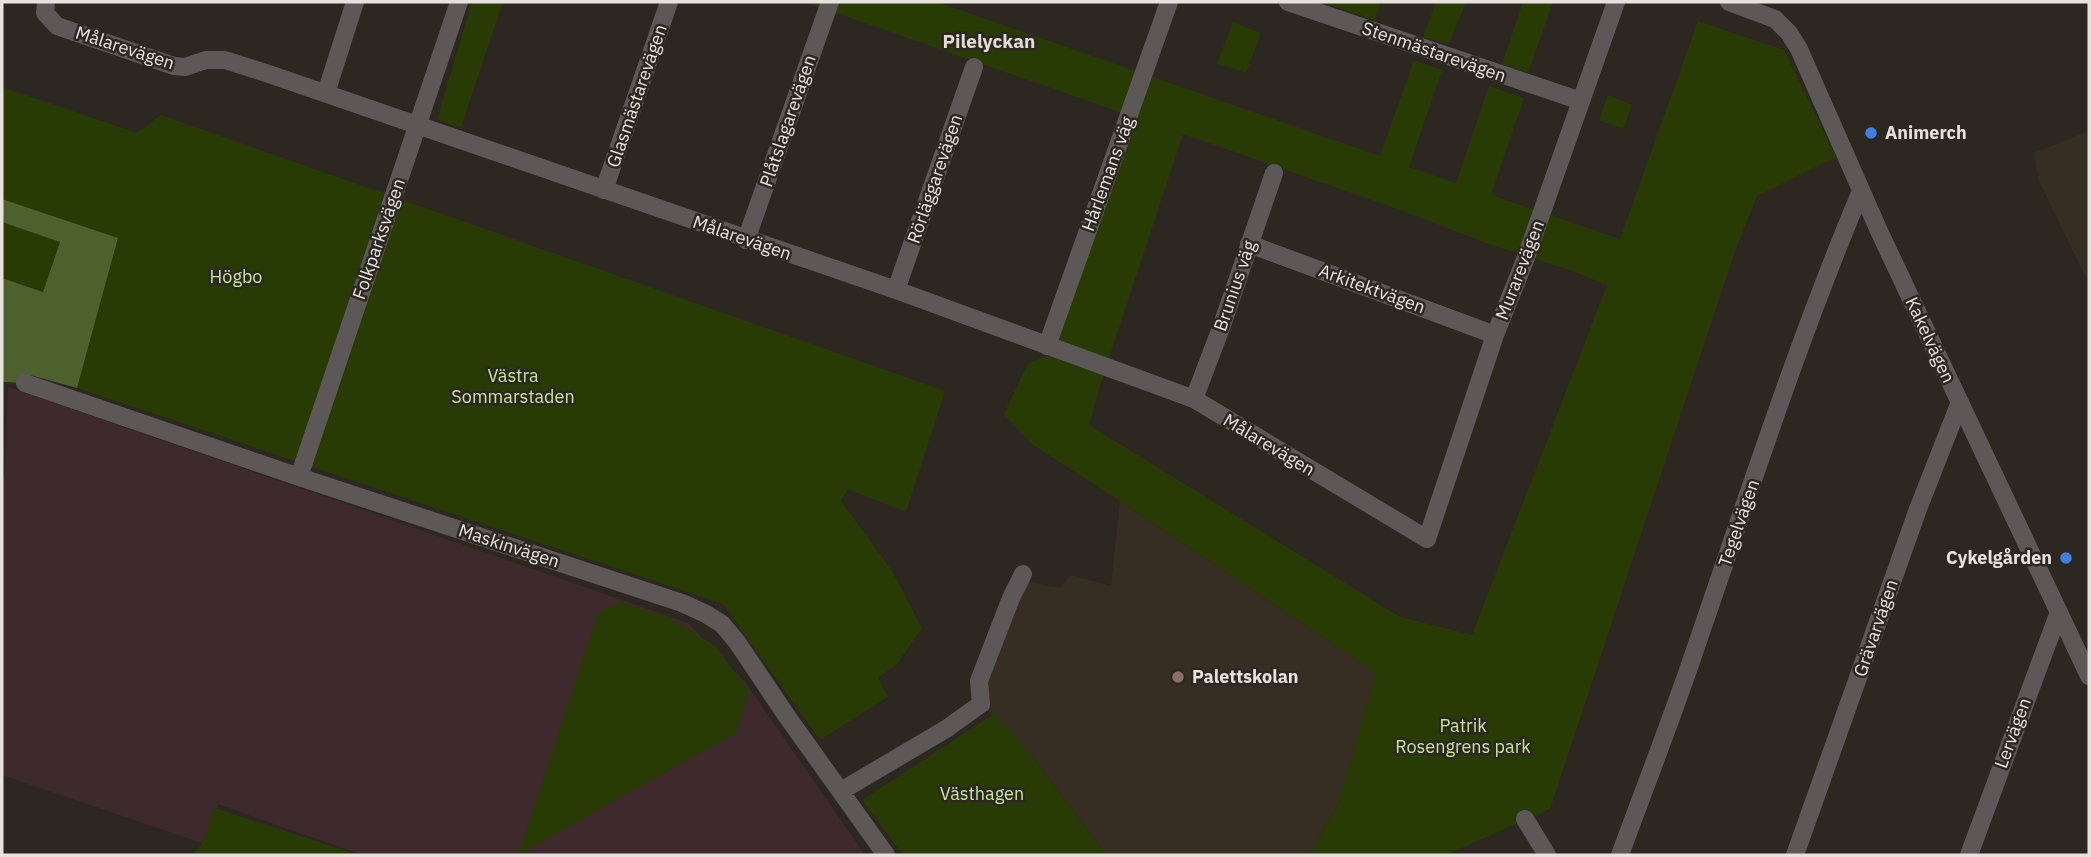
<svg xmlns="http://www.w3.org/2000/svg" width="2091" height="857" viewBox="0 0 2091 857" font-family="'IBM Plex Sans',sans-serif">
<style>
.industrial{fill:#3e2a2c}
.built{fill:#362e22}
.green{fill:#283b05;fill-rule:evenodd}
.forest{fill:#4c612e}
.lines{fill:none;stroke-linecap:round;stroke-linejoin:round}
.minor{stroke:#5d5858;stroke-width:18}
.shop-dot{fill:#3f7fe0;stroke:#2c2821;stroke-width:2.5}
.education-dot{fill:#8d6e63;stroke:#2c2821;stroke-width:2.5}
.labels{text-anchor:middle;stroke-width:5;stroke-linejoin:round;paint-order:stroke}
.street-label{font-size:18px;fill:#e6e3df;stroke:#2c2821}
.poi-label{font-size:18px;font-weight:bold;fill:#e6e3df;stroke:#2c2821;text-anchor:start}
.park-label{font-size:18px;fill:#c5e798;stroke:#2c2821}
.neighbourhood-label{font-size:19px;font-weight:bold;fill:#e2dcd3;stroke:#2c2821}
</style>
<rect width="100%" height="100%" fill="#2c2821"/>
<path class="industrial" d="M 8,387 L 688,623 L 745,682 L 865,855 L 363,855 L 218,804 L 202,843 L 2,775 L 2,476 L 5,477 Z"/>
<path class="built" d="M 2089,131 L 2089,284 L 2039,181 L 2034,153 Z
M 1120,501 L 1376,673 L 1339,802 L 1311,852 L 1294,855 L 1106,855 L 1032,756 L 981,704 L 1021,580 L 1060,588 L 1071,575 L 1111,586 Z"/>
<path class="green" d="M 472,2 L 503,2 L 461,127 L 449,124 L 437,119 Z
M 805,2 L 937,2 L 1380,156 L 1414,60 L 1442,70 L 1409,167 L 1456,183 L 1489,86 L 1524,98 L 1491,195 L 1620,239 L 1698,21 L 1784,50 L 1836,157 L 1757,196 L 1735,251 L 1550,809 L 1446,855 L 1294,855 L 1311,852 L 1339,802 L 1376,673 L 1120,501 L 1030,443 L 1004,414 L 1028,363 L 1054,354 L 1064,320 L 1137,118 ZM 1183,134 L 1389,206 L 1495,246 L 1572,271 L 1607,285 L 1472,635 L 1400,617 L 1089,425 L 1103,376 Z
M 1320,2 L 1381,2 L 1375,20 Z
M 1436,2 L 1466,2 L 1449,44 L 1423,37 Z
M 1523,2 L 1553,2 L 1528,73 L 1502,64 Z
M 1233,22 L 1261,33 L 1246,73 L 1217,63 Z
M 2,87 L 137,133 L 161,115 L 945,391 L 906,512 L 848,489 L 841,501 L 892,571 L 922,628 L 897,664 L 878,678 L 888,697 L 820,740 L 723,604 L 77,388 L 118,238 L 2,199 Z
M 1608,95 L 1632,105 L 1623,129 L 1599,120 Z
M 2,222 L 60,241 L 43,292 L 2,278 Z
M 620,602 L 670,618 L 714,645 L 749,691 L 736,733 L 518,855 L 598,613 Z
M 994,714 L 1032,756 L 1106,855 L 903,855 L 862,800 Z
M 215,808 L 359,855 L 193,855 L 202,843 Z"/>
<path class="forest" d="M 2,199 L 118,238 L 77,388 L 30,375 L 25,383 L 2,382 L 2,278 L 43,292 L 60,242 L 2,222 Z"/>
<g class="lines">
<path class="minor" d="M 46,2 L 45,13 L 57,26 L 174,66 L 185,67 L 206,60 L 225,60 L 266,73 L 896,290 L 1194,399 L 1427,539 L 1495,335 L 1525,260 L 1616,2
M 1288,2 L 1581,101
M 1729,2 L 1775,19 L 1789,33 L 1799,49 L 1879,231 L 2089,676
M 326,93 L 355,2
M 604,190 L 669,2
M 746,240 L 830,2
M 1249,244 L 1495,335
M 896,290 L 974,67
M 1047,346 L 1169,2
M 25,383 L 299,477 L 682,603 L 706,614 L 722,624 L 737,642 L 786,715 L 886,855
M 1194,399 L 1221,328 L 1274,173
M 299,477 L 459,2
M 841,791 L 946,729 L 981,704 L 979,681 L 1011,598 L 1023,574
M 1525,819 L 1547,855
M 1620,855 C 1646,784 1674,713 1698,641 C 1750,490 1799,338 1861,191
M 1795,855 L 1918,509 L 1960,402
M 1969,855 L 2059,612"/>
</g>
<g class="shop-dot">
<circle cx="1871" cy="133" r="7"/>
<circle cx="2066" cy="558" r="7"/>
</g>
<circle class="education-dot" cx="1178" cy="677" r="7"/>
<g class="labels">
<g class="street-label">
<text transform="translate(125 48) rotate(18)" y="6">Målarevägen</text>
<text transform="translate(1434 52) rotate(19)" y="6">Stenmästarevägen</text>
<text transform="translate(637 96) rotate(-71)" y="6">Glasmästarevägen</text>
<text transform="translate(788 121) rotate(-71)" y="6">Plåtslagarevägen</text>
<text transform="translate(1108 174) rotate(-70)" y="6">Hårlemans väg</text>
<text transform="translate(935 179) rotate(-71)" y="6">Rörläggarevägen</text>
<text transform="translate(742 238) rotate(19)" y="6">Målarevägen</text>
<text transform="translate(379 239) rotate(-71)" y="6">Folkparksvägen</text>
<text transform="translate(1520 270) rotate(-69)" y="6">Murarevägen</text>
<text transform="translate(1235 286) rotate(-71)" y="6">Brunius väg</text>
<text transform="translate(1372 289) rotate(20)" y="6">Arkitektvägen</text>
<text transform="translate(1930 340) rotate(65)" y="6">Kakelvägen</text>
<text transform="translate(1269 445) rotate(31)" y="6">Målarevägen</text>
<text transform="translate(1739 523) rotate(-71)" y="6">Tegelvägen</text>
<text transform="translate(509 546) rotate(18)" y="6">Maskinvägen</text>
<text transform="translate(1876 628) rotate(-71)" y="6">Grävarvägen</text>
<text transform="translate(2013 733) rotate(-70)" y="6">Lervägen</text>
</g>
<g class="poi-label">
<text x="1885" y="139">Animerch</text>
<text x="2052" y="564" text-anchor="end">Cykelgården</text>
<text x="1192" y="683">Palettskolan</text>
</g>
<g class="park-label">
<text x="236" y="283">Högbo</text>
<text x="513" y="382">Västra<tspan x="513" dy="21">Sommarstaden</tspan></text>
<text x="1463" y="732">Patrik<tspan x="1463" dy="21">Rosengrens park</tspan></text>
<text x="982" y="800">Västhagen</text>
</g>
<g class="neighbourhood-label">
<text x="989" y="48">Pilelyckan</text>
</g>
</g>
<rect width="2091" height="857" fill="none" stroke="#e6e3df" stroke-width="7"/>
</svg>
